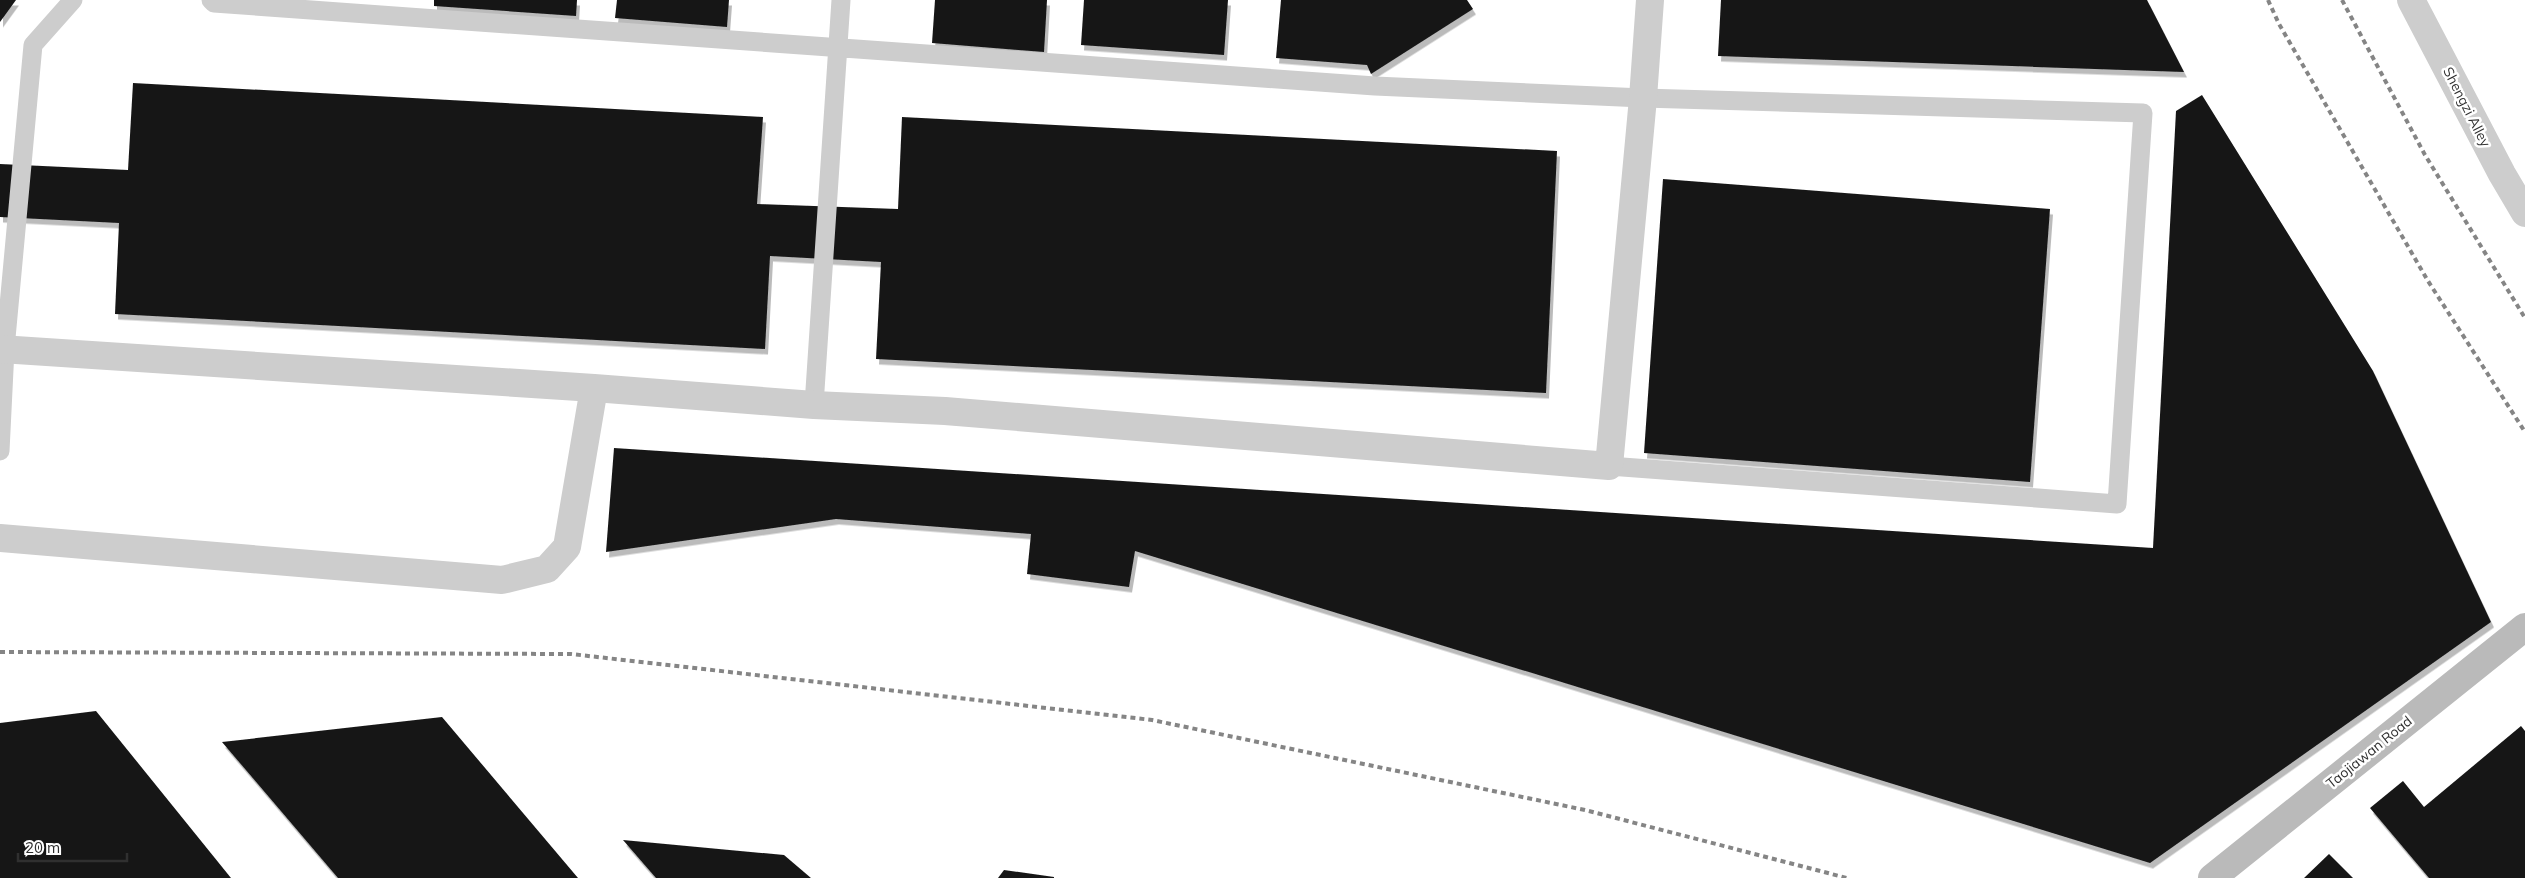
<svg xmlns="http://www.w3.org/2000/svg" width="2525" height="878" viewBox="0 0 2525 878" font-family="Mulish,sans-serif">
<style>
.building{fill:#171717;filter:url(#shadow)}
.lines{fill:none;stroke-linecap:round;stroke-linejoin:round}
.lane{stroke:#cdcdcd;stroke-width:19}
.street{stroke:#cdcdcd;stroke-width:28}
.secondary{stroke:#bababa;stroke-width:28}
.rail{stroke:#858585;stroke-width:4;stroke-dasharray:5 4;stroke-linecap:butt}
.labels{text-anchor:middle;stroke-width:5;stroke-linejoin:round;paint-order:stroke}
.street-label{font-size:14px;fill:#303030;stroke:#fff}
</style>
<defs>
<filter id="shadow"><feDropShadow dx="3" dy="5.5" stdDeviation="0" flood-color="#0004"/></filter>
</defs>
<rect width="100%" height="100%" fill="#fff"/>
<path class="building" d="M 0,0 L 16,0 L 0,22 Z
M 434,0 L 577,0 L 576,16 L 434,6 Z
M 617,0 L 729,0 L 727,27 L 615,18 Z
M 935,0 L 1047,0 L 1044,52 L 932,43 Z
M 1084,0 L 1228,0 L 1224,55 L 1081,45 Z
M 1281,0 L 1467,0 L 1473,9 L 1371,74 L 1367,65 L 1276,58 Z
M 1721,0 L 2147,0 L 2184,72 L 1718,56 Z
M 133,83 L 763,117 L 757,204 L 898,209 L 902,117 L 1557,151 L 1546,393 L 876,359 L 881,262 L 770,256 L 765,349 L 115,314 L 119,223 L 0,217 L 0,164 L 128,170 Z
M 2202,95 L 2373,371 L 2491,622 L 2150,863 L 1135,551 L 1129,587 L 1027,574 L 1031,534 L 836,519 L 606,552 L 614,448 L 2153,548 L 2176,111 Z
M 1663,179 L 2050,209 L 2030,482 L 1644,453 Z
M 96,711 L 231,878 L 0,878 L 0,723 Z
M 442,717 L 578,878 L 338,878 L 222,742 Z
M 2521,726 L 2525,731 L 2525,878 L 2429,878 L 2370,808 L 2403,781 L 2424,807 Z
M 623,840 L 784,855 L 811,878 L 656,878 Z
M 2329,854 L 2353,878 L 2304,878 Z
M 1004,870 L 1054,877 L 1054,878 L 998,878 Z"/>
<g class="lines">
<path class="lane" d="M 211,0 L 214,3 L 1375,86 L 1643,98 L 2143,113 L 2117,504 L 1609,466
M 814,405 L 841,0
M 0,451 L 5,349 L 33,45 L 73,0"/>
<path class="street" d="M 2411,0 L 2502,174 L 2525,213
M 0,349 L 594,388
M 0,538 L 502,580 L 547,569 L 567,547 L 594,388 L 814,405 L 945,411 L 1609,466 L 1643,98 L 1650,0"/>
<path class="secondary" d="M 2212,878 L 2525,627"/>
<path class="rail" d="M 2268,0 L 2279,24 L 2428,281 L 2525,432
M 2342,0 L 2425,155 L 2525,318
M 0,652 L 571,654 L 1152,720 L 1585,810 L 1847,878"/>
</g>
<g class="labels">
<g class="street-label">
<text transform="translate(2467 107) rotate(63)" y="5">Shengzi Alley</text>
<text transform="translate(2369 752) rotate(-39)" y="5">Taojiawan Road</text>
</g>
</g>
<path d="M18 853v8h109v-8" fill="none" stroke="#303030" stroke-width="2.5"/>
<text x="25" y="853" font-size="15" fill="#303030" stroke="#ffffff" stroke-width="4" paint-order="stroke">20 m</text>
</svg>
